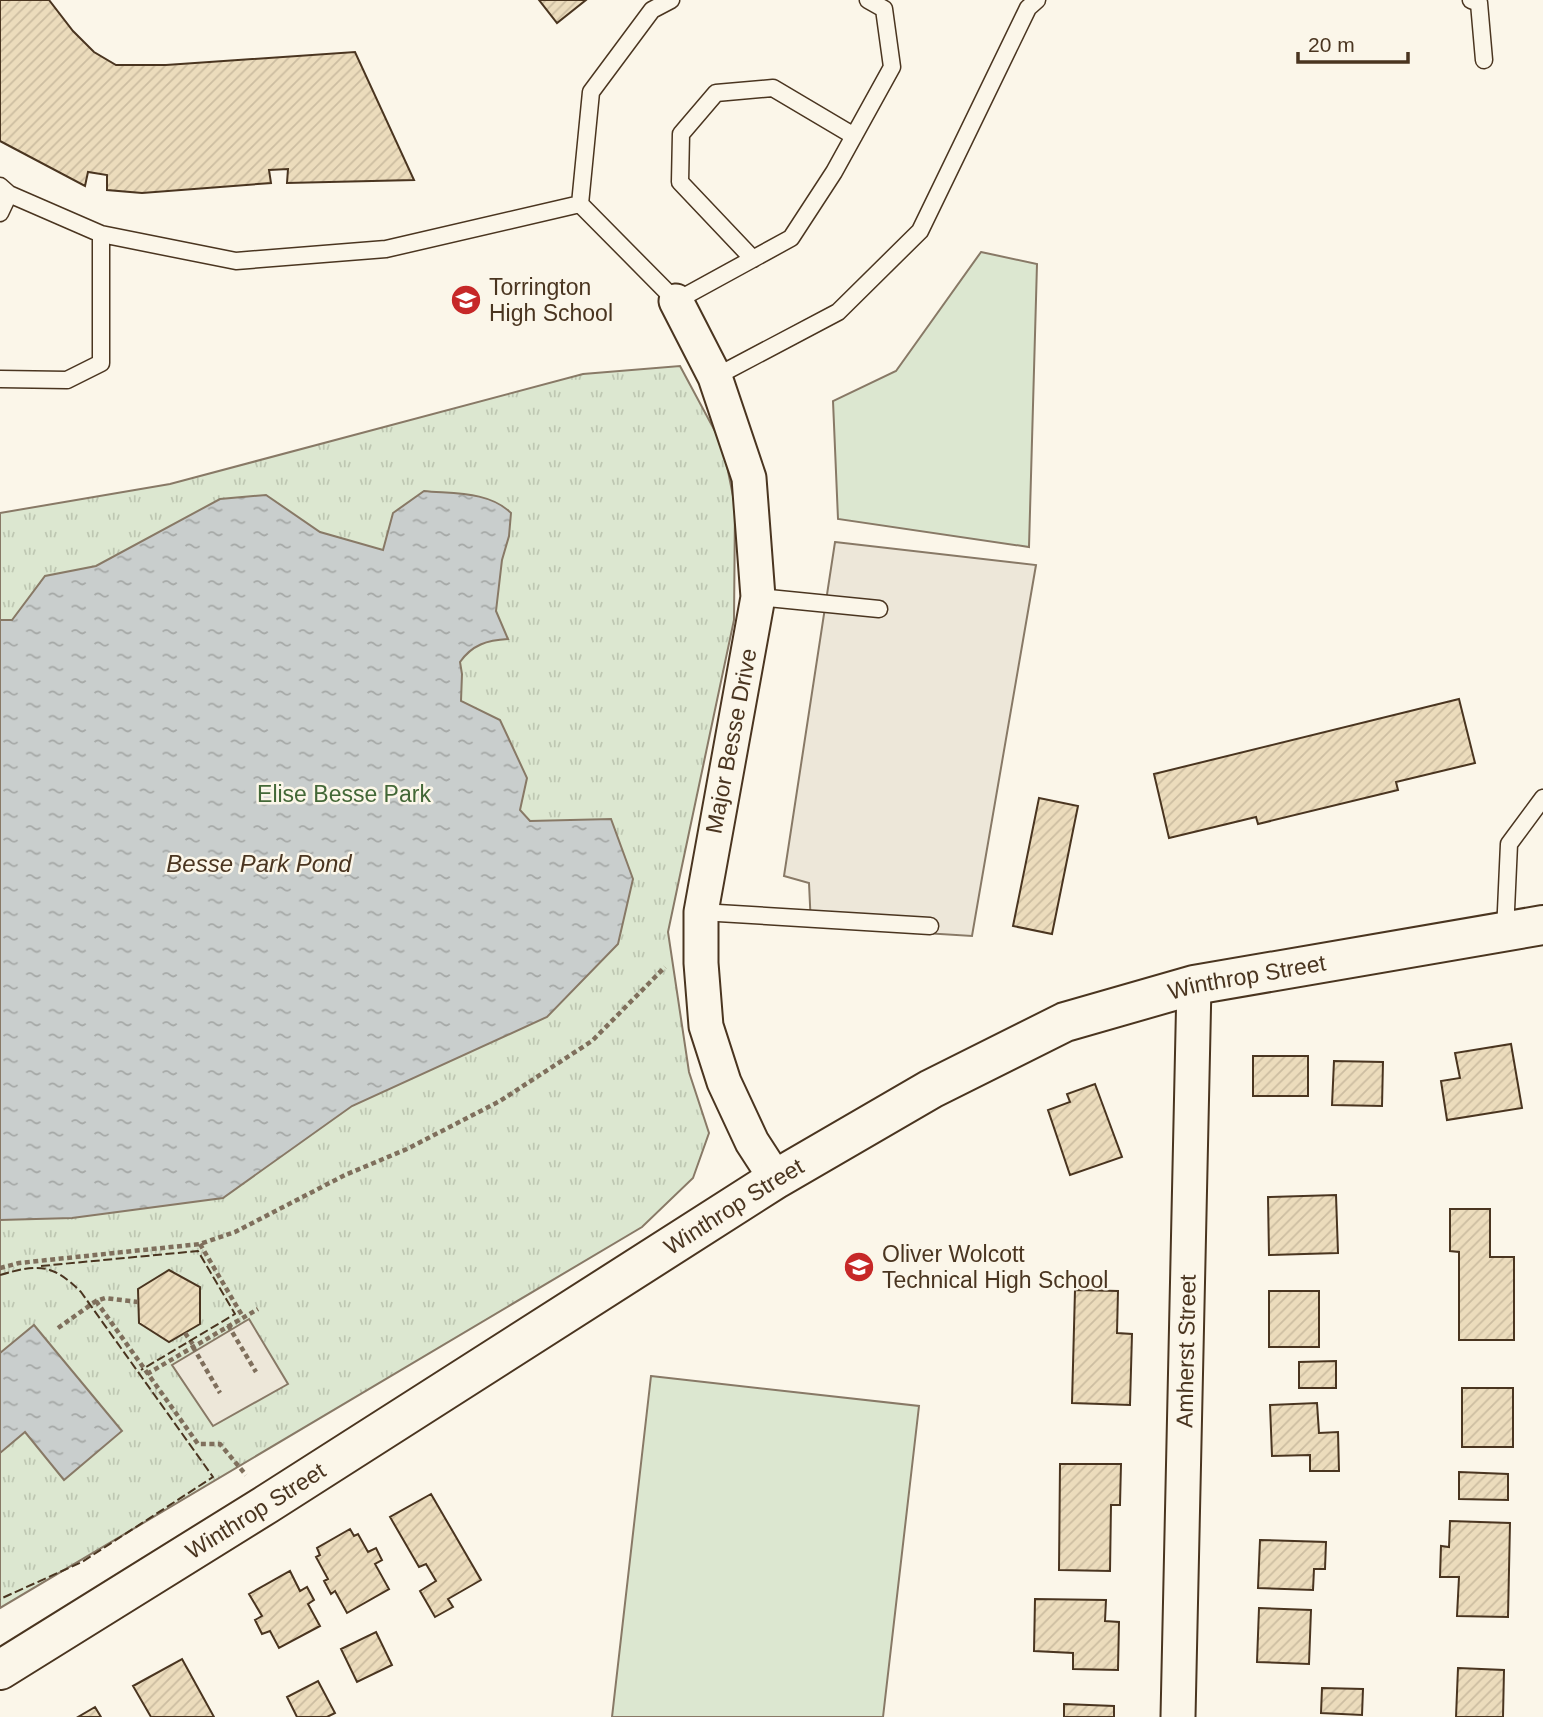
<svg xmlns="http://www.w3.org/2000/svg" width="1543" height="1717" viewBox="0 0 1543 1717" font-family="Helvetica,sans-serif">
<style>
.grass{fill:#dce7d0;stroke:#887966;stroke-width:2}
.park{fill:url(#park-tufts);stroke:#887966;stroke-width:2}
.parking{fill:#ede7d9;stroke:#887966;stroke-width:2}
.water{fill:url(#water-ripples);stroke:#887966;stroke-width:2}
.building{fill:url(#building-hatch);stroke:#4a3520;stroke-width:2}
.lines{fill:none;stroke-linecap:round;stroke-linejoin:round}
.service-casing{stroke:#4a3520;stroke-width:19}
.minor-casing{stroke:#4a3520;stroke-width:37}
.tertiary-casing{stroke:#4a3520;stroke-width:42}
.path{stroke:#7f6f5c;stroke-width:4.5;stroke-dasharray:5 3.5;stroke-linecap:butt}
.service{stroke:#fbf6e9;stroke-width:16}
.minor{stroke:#fbf6e9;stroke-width:33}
.tertiary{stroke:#fbf6e9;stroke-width:38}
.fence{stroke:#4a3520;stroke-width:2;stroke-dasharray:9 3.5;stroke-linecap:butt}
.labels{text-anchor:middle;stroke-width:5;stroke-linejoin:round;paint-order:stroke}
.poi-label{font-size:23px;fill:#4a3520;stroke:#fbf6e9;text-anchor:start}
.street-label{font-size:23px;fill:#4a3520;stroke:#fbf6e9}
.park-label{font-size:23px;fill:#436837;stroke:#fbf6e9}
.water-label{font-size:24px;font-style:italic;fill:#4a3520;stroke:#fbf6e9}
</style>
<defs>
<pattern id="park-tufts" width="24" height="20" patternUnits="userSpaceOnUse" patternTransform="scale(1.75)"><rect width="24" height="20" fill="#dce7d0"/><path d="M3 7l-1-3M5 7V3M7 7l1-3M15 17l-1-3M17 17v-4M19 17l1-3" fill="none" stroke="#bec7b2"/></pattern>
<pattern id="water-ripples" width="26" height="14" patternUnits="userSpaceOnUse" patternTransform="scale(1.75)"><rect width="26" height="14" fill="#c9cecd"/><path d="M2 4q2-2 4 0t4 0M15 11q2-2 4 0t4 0" fill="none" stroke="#a5a8a6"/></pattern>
<pattern id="building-hatch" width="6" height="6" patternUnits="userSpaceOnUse" patternTransform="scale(1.75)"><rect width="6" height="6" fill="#ecdcbc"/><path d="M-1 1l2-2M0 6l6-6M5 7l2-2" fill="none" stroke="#ccbda1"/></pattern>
</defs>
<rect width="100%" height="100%" fill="#fbf6e9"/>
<path class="grass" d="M 981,252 L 1037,264 L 1029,547 L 838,519 L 833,401 L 896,371 Z
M 651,1376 L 919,1406 L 883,1717 L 612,1717 Z"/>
<path class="park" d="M 680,366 L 723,446 L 735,506 L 734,620 L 668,932 L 689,1072 L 709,1133 L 693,1178 L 642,1227 L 0,1608 L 0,513 L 170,484 L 583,374 Z"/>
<path class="parking" d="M 835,542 L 1036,565 L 972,936 L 811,926 L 809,883 L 784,876 Z
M 249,1319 L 288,1384 L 213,1426 L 172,1365 Z"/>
<path class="water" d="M 424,491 C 453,494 489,491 511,513 L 509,536 L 502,560 L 496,611 L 508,639 C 487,640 472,645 460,662 L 462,674 L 461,701 L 500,720 L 527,778 L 520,810 L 530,821 L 611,819 L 633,879 L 618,944 L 547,1017 L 352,1106 L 223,1198 L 72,1218 L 0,1220 L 0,620 L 12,620 L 45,576 L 96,566 L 220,499 L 266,495 L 320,532 L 383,550 L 393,513 Z
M 34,1325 L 122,1431 L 64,1480 L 25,1432 L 0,1453 L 0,1353 Z"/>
<path class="building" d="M 0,0 L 49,0 L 73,31 L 94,52 L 116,65 L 166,65 L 355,52 L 414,180 L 287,183 L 288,169 L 269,170 L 271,183 L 142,193 L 107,190 L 107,175 L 88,172 L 85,186 L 0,141 Z
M 539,0 L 586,0 L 557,23 Z
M 1459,699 L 1475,763 L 1396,782 L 1398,790 L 1258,824 L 1256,817 L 1169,838 L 1154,774 Z
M 1039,798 L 1078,806 L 1052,934 L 1013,926 Z
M 1511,1044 L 1522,1108 L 1447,1120 L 1441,1081 L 1460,1078 L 1455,1053 Z
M 1253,1056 L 1308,1056 L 1308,1096 L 1253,1096 Z
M 1334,1061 L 1383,1062 L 1382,1106 L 1332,1105 Z
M 1095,1084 L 1122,1157 L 1070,1175 L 1048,1110 L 1070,1102 L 1067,1094 Z
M 1336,1195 L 1338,1253 L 1269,1255 L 1268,1197 Z
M 1450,1209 L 1490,1209 L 1490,1257 L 1514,1257 L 1514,1340 L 1459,1340 L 1459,1252 L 1450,1251 Z
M 169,1270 L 200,1287 L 200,1324 L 169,1342 L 139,1323 L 138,1289 Z
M 1075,1290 L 1118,1291 L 1117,1333 L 1132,1334 L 1130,1405 L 1072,1403 Z
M 1269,1291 L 1319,1291 L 1319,1347 L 1269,1347 Z
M 1336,1361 L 1336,1388 L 1299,1388 L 1299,1362 Z
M 1462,1388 L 1513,1388 L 1513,1447 L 1462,1447 Z
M 1317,1403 L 1319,1433 L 1338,1432 L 1339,1471 L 1310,1471 L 1310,1455 L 1272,1456 L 1270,1405 Z
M 1060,1464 L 1121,1464 L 1120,1505 L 1111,1505 L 1110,1571 L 1059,1570 Z
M 1459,1472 L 1508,1474 L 1508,1500 L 1459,1499 Z
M 431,1494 L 481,1580 L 448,1599 L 453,1607 L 435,1617 L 420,1591 L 436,1581 L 426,1564 L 419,1567 L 390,1517 Z
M 1450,1521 L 1510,1523 L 1508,1617 L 1457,1616 L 1459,1577 L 1440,1577 L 1441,1546 L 1449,1547 Z
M 350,1529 L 354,1536 L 358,1534 L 368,1552 L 376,1548 L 382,1560 L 375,1564 L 389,1589 L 347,1613 L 335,1591 L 331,1594 L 324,1581 L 328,1579 L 316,1557 L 320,1555 L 317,1548 Z
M 1260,1540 L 1326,1542 L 1325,1569 L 1314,1569 L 1313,1590 L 1258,1588 Z
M 290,1571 L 300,1591 L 307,1587 L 314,1600 L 308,1604 L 320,1626 L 279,1648 L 270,1631 L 262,1634 L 255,1620 L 262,1616 L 249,1594 Z
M 1035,1599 L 1106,1600 L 1105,1621 L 1119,1622 L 1118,1670 L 1073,1669 L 1073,1653 L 1034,1651 Z
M 1259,1608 L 1311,1610 L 1309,1664 L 1257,1662 Z
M 376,1632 L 392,1665 L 357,1682 L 341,1649 Z
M 182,1659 L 214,1717 L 151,1717 L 133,1686 Z
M 1458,1668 L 1504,1670 L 1503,1717 L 1456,1717 Z
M 318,1681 L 335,1713 L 327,1717 L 297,1717 L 287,1697 Z
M 1322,1688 L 1363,1689 L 1362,1715 L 1321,1713 Z
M 1064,1704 L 1114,1706 L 1114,1717 L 1064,1717 Z
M 95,1707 L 101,1717 L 78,1717 Z"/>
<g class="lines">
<g class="service-casing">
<path id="service" d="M 1471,0 L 1479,3 L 1484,60
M 0,186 L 9,194 L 0,213
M 9,194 L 101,234
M 580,204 L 591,92 L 652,10 L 671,0
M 753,259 L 680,182 L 681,134 L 716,93 L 773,88 L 854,136
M 715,377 L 838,312 L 920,231 L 1028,8 L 1037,0
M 0,379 L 67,380 L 101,363 L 101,234 L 236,261 L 386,249 L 580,204 L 676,301 L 791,238 L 834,172 L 892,67 L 884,9 L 868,0
M 758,597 L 879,609
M 701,912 L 930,926
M 1505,932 L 1509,844 L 1543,798"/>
</g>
<g class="minor-casing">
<g id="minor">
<path d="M 676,301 L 715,377 L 749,478 L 758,597 L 701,912 L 701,963 L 706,1026 L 724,1082 L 752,1142 L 776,1179"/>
<path id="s1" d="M 1178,1717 L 1194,985"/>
</g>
</g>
<g class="tertiary-casing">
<g id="tertiary">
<path id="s2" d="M 0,1670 L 267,1504 L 776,1179 L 931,1089 L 1065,1022 L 1194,985 L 1543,925"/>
</g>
</g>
<path class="path" d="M 200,1244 L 243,1317
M 0,1268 L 19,1263 L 200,1244 L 235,1232 L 345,1175 L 407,1149 L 500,1101 L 592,1041 L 665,967
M 96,1301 L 198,1444 L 220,1444 L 246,1475
M 228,1325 L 256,1372
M 58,1328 L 96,1301 L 105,1298 L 138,1302
M 185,1333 L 194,1346
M 193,1347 L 220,1393
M 147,1374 L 258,1309"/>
<use href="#service" class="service"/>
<use href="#minor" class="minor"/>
<use href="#tertiary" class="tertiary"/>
<path class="fence" d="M 41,1266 L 198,1251 L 235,1314 L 141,1370
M 0,1275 C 38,1264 52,1263 81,1292 L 213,1477 L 82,1562 L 0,1599"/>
</g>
<defs>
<g id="school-disc" transform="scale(1.575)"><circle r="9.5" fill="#c62828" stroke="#fbf6e9"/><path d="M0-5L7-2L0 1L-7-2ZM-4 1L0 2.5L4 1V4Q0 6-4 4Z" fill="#fff"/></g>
</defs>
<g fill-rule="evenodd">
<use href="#school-disc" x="466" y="300"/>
<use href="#school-disc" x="859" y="1267"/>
</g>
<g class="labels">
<g class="poi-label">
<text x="489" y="295">Torrington<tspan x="489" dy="26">High School</tspan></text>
<text x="882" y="1262">Oliver Wolcott<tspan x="882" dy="26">Technical High School</tspan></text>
</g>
<g class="street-label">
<text transform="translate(731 741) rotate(-79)" y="8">Major Besse Drive</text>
<text dy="8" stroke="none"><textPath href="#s2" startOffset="1435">Winthrop Street</textPath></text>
<text dy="8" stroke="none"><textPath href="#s2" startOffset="868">Winthrop Street</textPath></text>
<text dy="8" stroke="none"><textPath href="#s1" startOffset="366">Amherst Street</textPath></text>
<text dy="8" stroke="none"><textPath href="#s2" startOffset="301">Winthrop Street</textPath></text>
</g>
<g class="park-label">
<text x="344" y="802">Elise Besse Park</text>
</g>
<g class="water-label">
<text x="259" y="872">Besse Park Pond</text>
</g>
</g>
<path d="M1298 52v10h110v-10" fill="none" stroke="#4a3520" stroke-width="3.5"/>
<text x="1308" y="52" font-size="21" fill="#4a3520" stroke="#fbf6e9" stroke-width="5" paint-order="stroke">20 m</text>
</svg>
